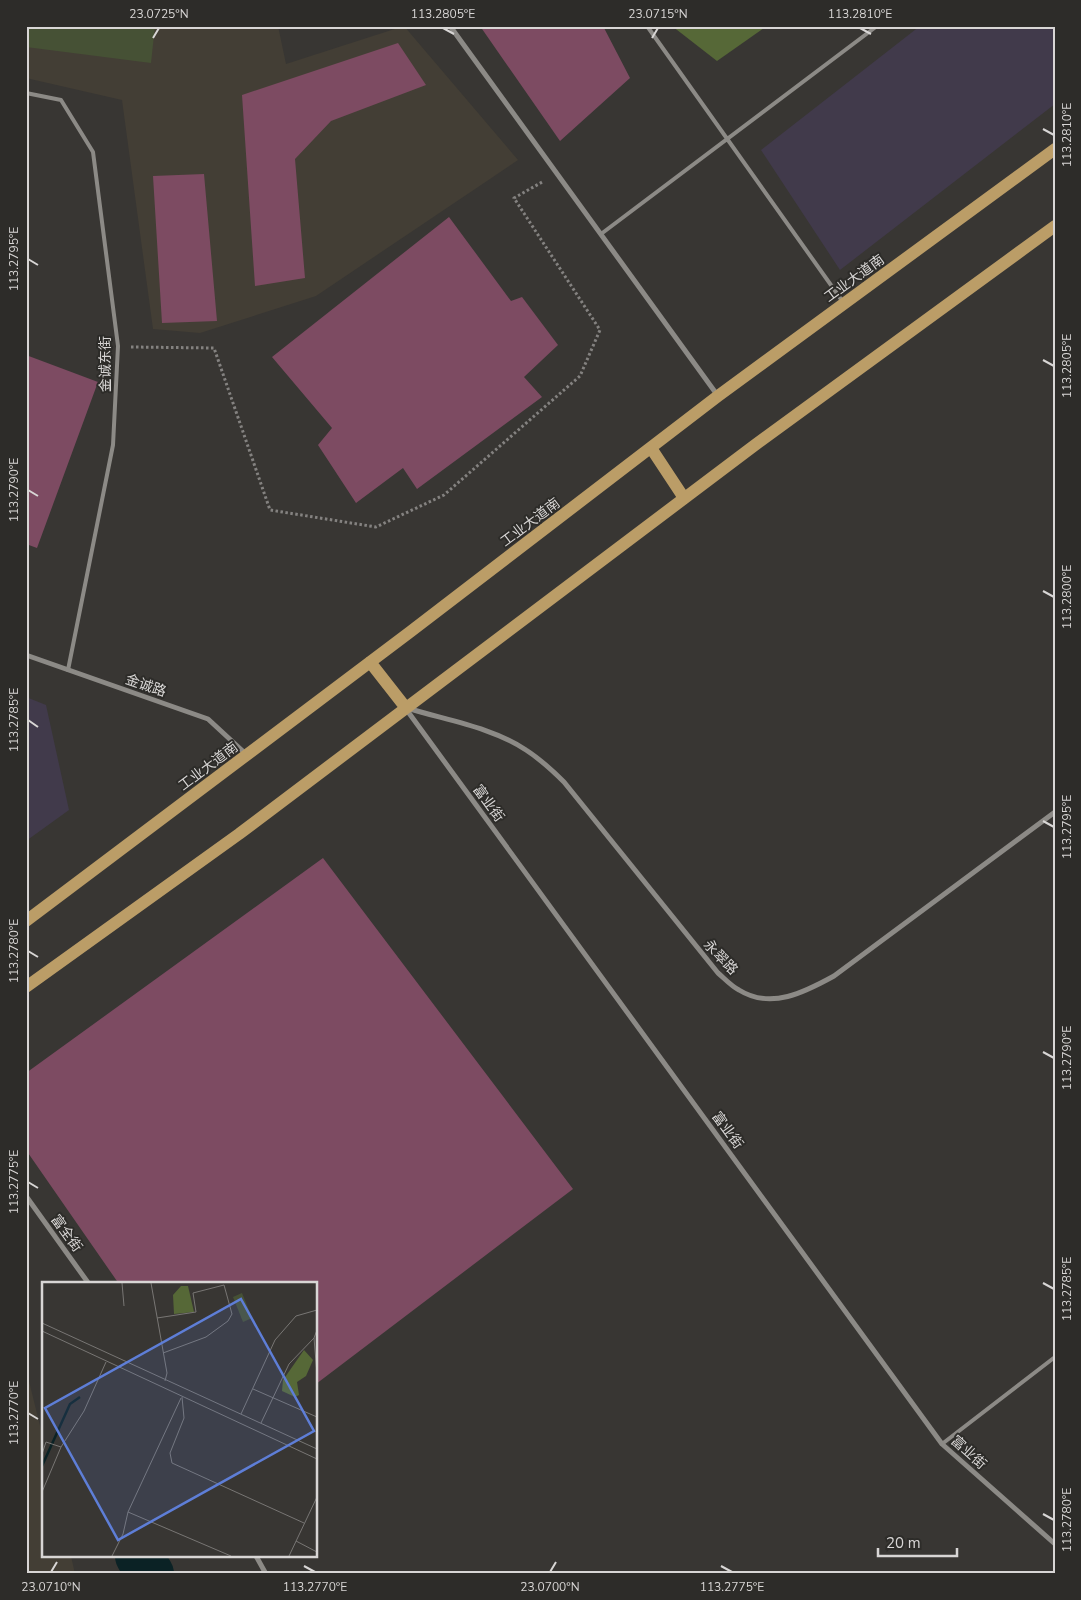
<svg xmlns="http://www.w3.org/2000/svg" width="1081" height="1600" viewBox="0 0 1081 1600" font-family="'Nunito Sans','Noto Sans SC',sans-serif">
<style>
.commercial{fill:#413a4b}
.built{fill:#433e35}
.green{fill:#465135}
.forest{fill:#566837}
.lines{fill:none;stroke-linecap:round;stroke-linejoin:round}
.river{stroke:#0b2225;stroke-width:48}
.building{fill:#7d4b62}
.path{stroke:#848280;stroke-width:3;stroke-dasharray:2.5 2.5;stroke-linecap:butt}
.service{stroke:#8c8a86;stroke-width:4}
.minor{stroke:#8c8a86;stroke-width:5}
.primary{stroke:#bb9d67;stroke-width:12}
.ticks{fill:none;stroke:#d8d6d5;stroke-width:2}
.labels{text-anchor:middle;stroke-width:4;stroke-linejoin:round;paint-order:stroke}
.street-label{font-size:14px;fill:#d8d6d5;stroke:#2d2c29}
.inset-river{fill:none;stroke:#0b2225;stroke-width:2.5}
.inset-road{fill:none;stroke:#787674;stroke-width:1}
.view{fill:#5e7ed7;fill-opacity:0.15;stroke:#5e7ed7;stroke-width:2.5}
.inset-edge{fill:none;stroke:#d8d6d5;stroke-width:2.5}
.neatline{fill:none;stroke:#d8d6d5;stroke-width:2}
.ticks-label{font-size:12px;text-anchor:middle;fill:#d8d6d5}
</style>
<rect width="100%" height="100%" fill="#383633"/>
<path class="commercial" d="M 920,26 L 1055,26 L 1055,104 L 840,270 L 761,150 Z
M 26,697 L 46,705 L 69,810 L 26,841 Z"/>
<path class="built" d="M 26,26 L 278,26 L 286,64 L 404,26 L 518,160 L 316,296 L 200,333 L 153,329 L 122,100 L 26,78 Z
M 26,1369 L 44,1442 L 44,1556 L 71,1556 L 75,1574 L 26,1574 Z"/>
<path class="green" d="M 26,26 L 155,26 L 151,63 L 26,47 Z"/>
<path class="forest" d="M 672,26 L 767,26 L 717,61 Z"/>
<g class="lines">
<path class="river" d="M 139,1556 L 150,1574"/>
</g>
<path class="building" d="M 480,26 L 603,26 L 630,78 L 560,141 Z
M 398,43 L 426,85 L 331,121 L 295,159 L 305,278 L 255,286 L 242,95 Z
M 204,174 L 217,321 L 162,323 L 153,176 Z
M 449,217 L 511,301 L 522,297 L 558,345 L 524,377 L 542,397 L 417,489 L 403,468 L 356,503 L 318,445 L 332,428 L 272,357 Z
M 26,355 L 98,382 L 37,548 L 26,544 Z
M 323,858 L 573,1189 L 316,1384 L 316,1284 L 119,1284 L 26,1150 L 26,1073 Z"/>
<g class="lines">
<path class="path" d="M 131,347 L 214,348 L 270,510 L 376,527 L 444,495 L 580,376 L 600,330 L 514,198 L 544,181"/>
<path class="service" d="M 647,26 L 843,302
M 26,93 L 61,100 L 93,152 L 118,346 L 113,445 L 68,670
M 601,234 L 877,26
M 942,1444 L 1055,1357"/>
<path class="minor" d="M 450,26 L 718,396
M 26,655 L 208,719 L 247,755
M 407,708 C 445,720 492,727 526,750 C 540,759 552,770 564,782 L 718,973 C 724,978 731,986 739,990 C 771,1010 805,992 834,976 L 1055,812
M 406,709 L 942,1444 L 1055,1544
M 26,1196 L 89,1284
M 256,1556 L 266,1574"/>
<path class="primary" d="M 651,448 L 684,498
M 370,662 L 406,708
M 26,921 L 410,632 L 718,396 L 1055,149
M 26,987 L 239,834 L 755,445 L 1055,226"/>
</g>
<path class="ticks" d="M 443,28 L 454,34M 860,28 L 871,34M 153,38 L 159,28M 652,38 L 658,28M 1043,129 L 1054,135M 28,259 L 38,265M 1043,360 L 1054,366M 28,490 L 38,496M 1043,591 L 1054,597M 28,720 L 38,727M 1043,821 L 1054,827M 28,951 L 38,957M 1043,1052 L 1054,1058M 28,1182 L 38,1188M 1043,1283 L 1054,1289M 28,1413 L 38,1419M 1043,1514 L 1054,1520M 304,1566 L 315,1572M 721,1566 L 732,1572M 51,1572 L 57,1562M 550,1572 L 556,1562"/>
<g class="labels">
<g class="street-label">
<text transform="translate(854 278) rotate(-36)" y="5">工业大道南</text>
<text transform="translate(105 364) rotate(-90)" y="5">金诚东街</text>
<text transform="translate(530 522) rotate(-37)" y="5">工业大道南</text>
<text transform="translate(146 685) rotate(19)" y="5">金诚路</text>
<text transform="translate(208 766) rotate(-37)" y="5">工业大道南</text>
<text transform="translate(489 803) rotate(54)" y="5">富业街</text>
<text transform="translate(721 957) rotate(46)" y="5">永翠路</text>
<text transform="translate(728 1130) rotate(54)" y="5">富业街</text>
<text transform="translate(67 1233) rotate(54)" y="5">富全街</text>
<text transform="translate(969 1452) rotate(42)" y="5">富业街</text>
</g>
</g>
<g transform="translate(42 1282)">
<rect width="275" height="275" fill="#383633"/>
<path d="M 200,11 L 210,36 L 201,40 L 191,15 Z" fill="#465135"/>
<path d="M 139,4 L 146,4 L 152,30 L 132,32 L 131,13 ZM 262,68 L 271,78 L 264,94 L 255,100 L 257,113 L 253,115 L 240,109 L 241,98 Z" fill="#566837"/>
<path class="inset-river" d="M 0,184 L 28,122 L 38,115"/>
<path class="inset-road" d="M 80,1 L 82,24M 109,1 L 125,91 L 123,99M 115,36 L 154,30 L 151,11 L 182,3 L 190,32 L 186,39 L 164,55 L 121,71M 0,41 L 275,167M 0,49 L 275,177M 272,56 L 275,92M 211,107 L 275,135M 140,115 L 142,136 L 128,171 L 130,181 L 262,241M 199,132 L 233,58 L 254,34 L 275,28M 219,141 L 247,82 L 272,56 L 275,48M 0,172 L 4,160 L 19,165M 0,210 L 19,165 L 42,129 L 64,80M 86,230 L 189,274M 254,259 L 275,270M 70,274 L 81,252 L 86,230 L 139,116M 247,274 L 275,215"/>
<path class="view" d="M 199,17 L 272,149 L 76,258 L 3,126 Z"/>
<rect width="275" height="275" class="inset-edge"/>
</g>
<rect width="1081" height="1600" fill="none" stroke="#2d2c29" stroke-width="55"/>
<path d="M878 1548v8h79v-8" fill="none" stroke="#d8d6d5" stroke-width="2.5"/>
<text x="886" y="1548" font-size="15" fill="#d8d6d5" stroke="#2d2c29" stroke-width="4" paint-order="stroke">20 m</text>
<rect x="28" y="28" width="1026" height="1544" class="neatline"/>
<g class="ticks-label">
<text x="159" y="18">23.0725°N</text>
<text x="443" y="18">113.2805°E</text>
<text x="658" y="18">23.0715°N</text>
<text x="860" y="18">113.2810°E</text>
<text transform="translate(1067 135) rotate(-90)" y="4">113.2810°E</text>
<text transform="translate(14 259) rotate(-90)" y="4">113.2795°E</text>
<text transform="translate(1067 366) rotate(-90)" y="4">113.2805°E</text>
<text transform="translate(14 490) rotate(-90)" y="4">113.2790°E</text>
<text transform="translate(1067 597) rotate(-90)" y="4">113.2800°E</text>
<text transform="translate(14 720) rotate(-90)" y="4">113.2785°E</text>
<text transform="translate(1067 827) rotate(-90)" y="4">113.2795°E</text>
<text transform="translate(14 951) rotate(-90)" y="4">113.2780°E</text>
<text transform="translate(1067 1058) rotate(-90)" y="4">113.2790°E</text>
<text transform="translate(14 1182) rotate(-90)" y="4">113.2775°E</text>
<text transform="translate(1067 1289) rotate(-90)" y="4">113.2785°E</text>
<text transform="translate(14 1413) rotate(-90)" y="4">113.2770°E</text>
<text transform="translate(1067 1520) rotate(-90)" y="4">113.2780°E</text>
<text x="51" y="1591">23.0710°N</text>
<text x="315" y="1591">113.2770°E</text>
<text x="550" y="1591">23.0700°N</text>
<text x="732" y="1591">113.2775°E</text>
</g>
</svg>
